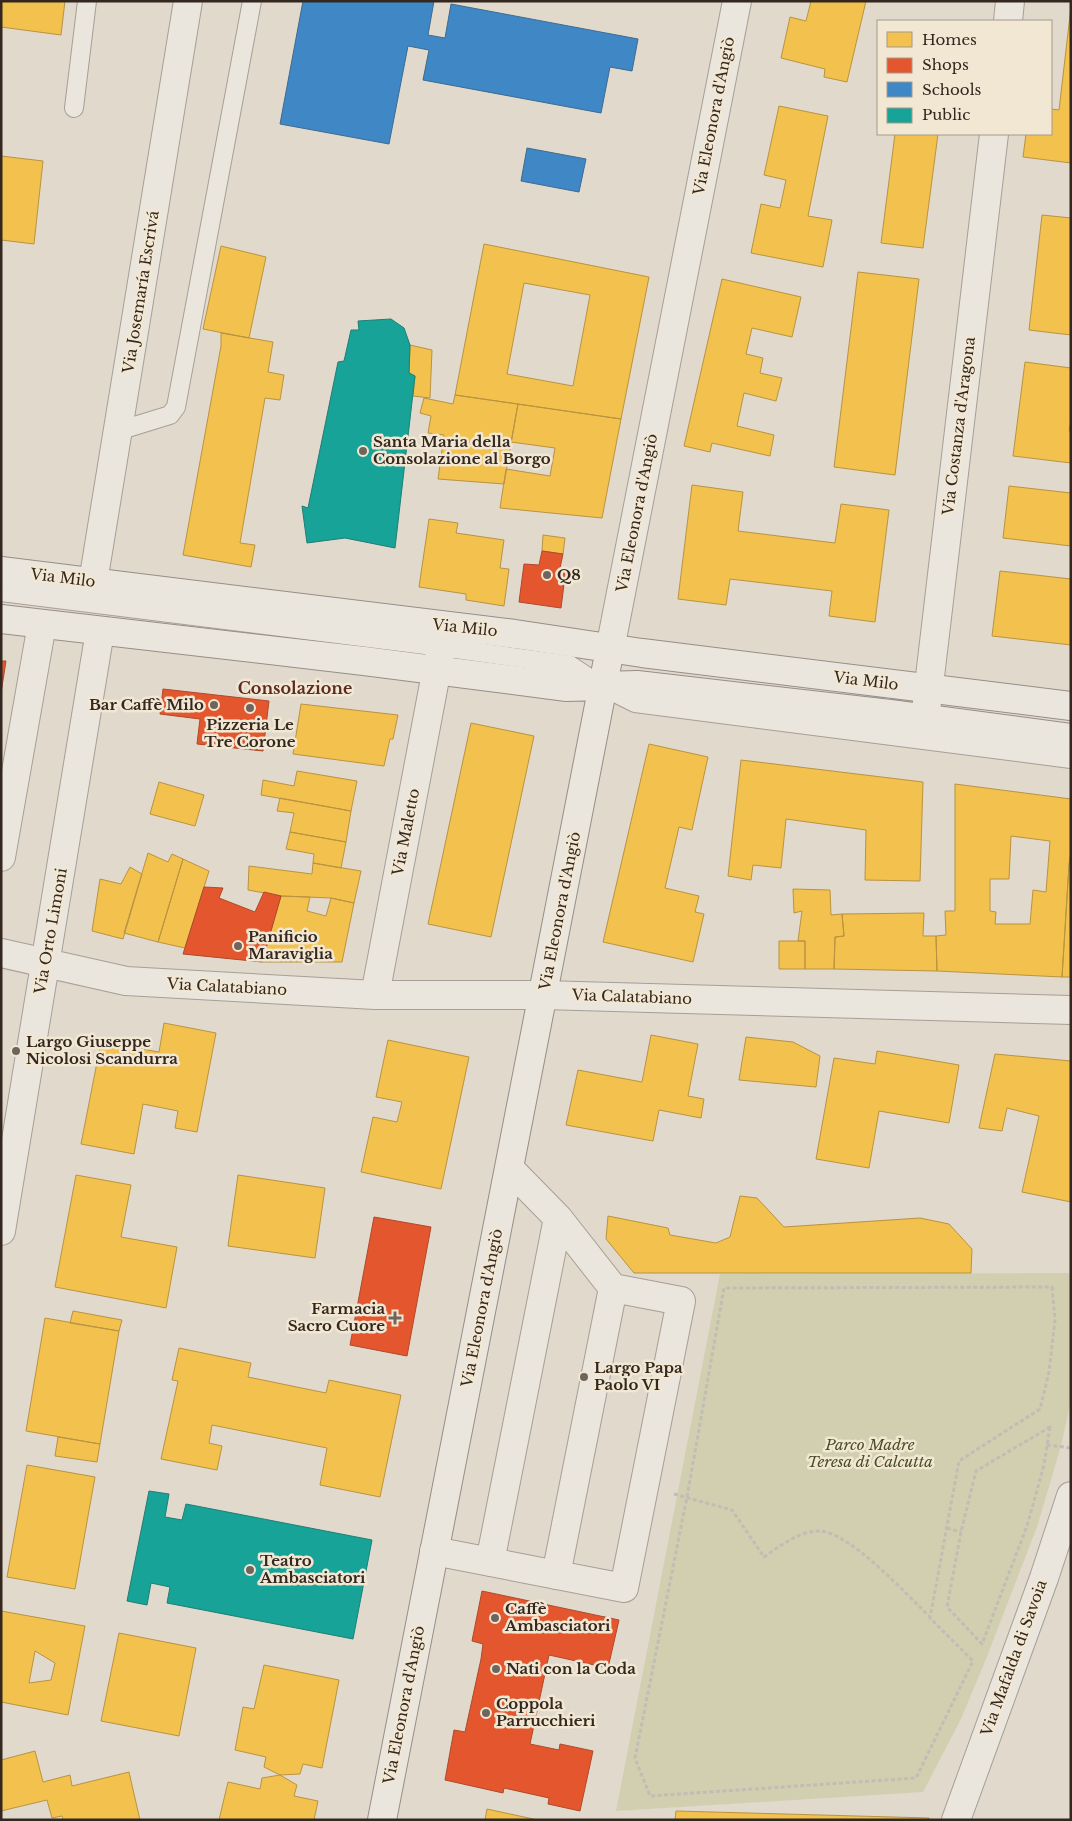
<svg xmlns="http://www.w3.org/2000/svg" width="1072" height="1821" viewBox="0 0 1072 1821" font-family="'Libre Baskerville',serif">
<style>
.green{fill:#d1cfb0}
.homes{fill:#f2c14e;stroke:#b99340;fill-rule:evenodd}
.shops{fill:#e4572e;stroke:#af492a}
.schools{fill:#3f88c5;stroke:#3b6b93}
.public{fill:#17a398;stroke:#1f7e74}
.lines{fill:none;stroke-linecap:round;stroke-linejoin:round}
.service-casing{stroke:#a69f95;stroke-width:20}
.minor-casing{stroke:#a69f95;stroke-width:30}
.secondary-casing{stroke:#968e86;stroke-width:30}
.path{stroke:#c2bcb4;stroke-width:3;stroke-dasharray:4 2.5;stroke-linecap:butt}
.service{stroke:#eae5dd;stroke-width:18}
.minor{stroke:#eae5dd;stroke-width:28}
.secondary{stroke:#eae5dd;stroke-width:28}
.poi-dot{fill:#70655c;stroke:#f1e7d3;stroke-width:2}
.labels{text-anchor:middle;stroke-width:5;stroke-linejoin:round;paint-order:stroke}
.street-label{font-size:15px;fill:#33271f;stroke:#f1e7d3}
.poi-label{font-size:15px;font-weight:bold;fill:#33271f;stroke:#f1e7d3;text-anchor:start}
.park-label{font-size:15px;font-style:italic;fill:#474e28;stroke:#f1e7d3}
.neighbourhood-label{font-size:16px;font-weight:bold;fill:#5b2b23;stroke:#f1e7d3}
</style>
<rect width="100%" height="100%" fill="#e1d9cc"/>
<path class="green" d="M 1071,1273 L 1071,1400 L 1061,1446 L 1037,1527 L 986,1659 L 961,1719 L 923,1792 L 616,1811 L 720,1274 Z"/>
<path class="homes" d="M 1,1 L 65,1 L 61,35 L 1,27 Z
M 811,1 L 866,1 L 847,82 L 824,77 L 825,69 L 781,58 L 790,17 L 806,21 Z
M 1071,7 L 1071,163 L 1023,157 L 1026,134 L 1051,134 L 1051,109 L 1059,110 Z
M 779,106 L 828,116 L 808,216 L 832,220 L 823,267 L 751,253 L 761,204 L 780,208 L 786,180 L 764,175 Z
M 895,134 L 938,134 L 923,248 L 881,243 Z
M 1,156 L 43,161 L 34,244 L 1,240 Z
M 1042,215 L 1071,218 L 1071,335 L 1029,330 Z
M 484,244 L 649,277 L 621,419 L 455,395 ZM 524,283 L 590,295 L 573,386 L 507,374 Z
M 221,246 L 266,257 L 249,338 L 203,329 Z
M 858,272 L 919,279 L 895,475 L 834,467 Z
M 722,279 L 801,297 L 792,337 L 752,328 L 746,354 L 763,358 L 760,373 L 782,378 L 776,401 L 744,393 L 737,426 L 774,435 L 770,456 L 712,443 L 710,452 L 684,446 Z
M 221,333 L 273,342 L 268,372 L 284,375 L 280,400 L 265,398 L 240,543 L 255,545 L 251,567 L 183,555 L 221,346 Z
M 410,345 L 432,350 L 430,398 L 413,396 L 415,376 L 409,373 Z
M 1025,362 L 1071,368 L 1071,419 L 1069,431 L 1071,431 L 1071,463 L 1013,456 Z
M 455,395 L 518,404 L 504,484 L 438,479 L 444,435 L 428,433 L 431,416 L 420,413 L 424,398 L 453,404 Z
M 518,404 L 621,419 L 602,518 L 500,508 L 506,469 L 550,476 L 555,448 L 511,442 Z
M 692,485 L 743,492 L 738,531 L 835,543 L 841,504 L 889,510 L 875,622 L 829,616 L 832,591 L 730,579 L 726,605 L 678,599 Z
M 1009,486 L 1071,493 L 1071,546 L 1003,538 Z
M 429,519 L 458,523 L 456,533 L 504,540 L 500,568 L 509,569 L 504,606 L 466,600 L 466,594 L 419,587 Z
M 543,535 L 565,538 L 563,554 L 542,551 Z
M 1000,571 L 1071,579 L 1071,645 L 992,636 Z
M 301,704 L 398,715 L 393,739 L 390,739 L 384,766 L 293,754 Z
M 471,723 L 534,736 L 491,937 L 428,924 Z
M 649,744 L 708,757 L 692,830 L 679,827 L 665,888 L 699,896 L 695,912 L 704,914 L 693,962 L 603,942 Z
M 741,760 L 923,782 L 920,881 L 865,880 L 866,830 L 786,819 L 781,868 L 753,865 L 751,880 L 728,876 Z
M 297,771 L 357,781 L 351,811 L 261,795 L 263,780 L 294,786 Z
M 159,782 L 204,795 L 195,826 L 150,814 Z
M 955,784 L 1071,799 L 1071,851 L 1069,865 L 1062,977 L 937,971 L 936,936 L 946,935 L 945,911 L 955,911 ZM 1011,836 L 1050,841 L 1046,892 L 1033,890 L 1030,924 L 995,924 L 996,912 L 990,911 L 990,879 L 1009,879 Z
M 280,798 L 351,811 L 346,842 L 290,832 L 294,813 L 277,811 Z
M 290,832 L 346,842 L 341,868 L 313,863 L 314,854 L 286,849 Z
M 1071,851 L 1071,977 L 1062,977 L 1069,865 Z
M 148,853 L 168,862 L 172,854 L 183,859 L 158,942 L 124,933 Z
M 183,859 L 209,871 L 185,948 L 158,942 Z
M 313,863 L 361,871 L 354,903 L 331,898 L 281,896 L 248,890 L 249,866 L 312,874 Z
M 130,867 L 142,874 L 123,939 L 92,931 L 100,879 L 121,884 Z
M 793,889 L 830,890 L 831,915 L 842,914 L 844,936 L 835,937 L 834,969 L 805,969 L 805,941 L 798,941 L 802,911 L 794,913 Z
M 281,896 L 310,897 L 307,911 L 326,916 L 331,898 L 354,903 L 342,962 L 262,962 Z
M 924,913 L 923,936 L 936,936 L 937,971 L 834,969 L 835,937 L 844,936 L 842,914 Z
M 779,941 L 805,941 L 805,969 L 779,969 Z
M 164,1023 L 216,1033 L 197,1132 L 175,1128 L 178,1111 L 143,1104 L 134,1154 L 81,1144 L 101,1042 L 159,1052 Z
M 651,1035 L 698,1044 L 688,1096 L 704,1099 L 701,1118 L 659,1110 L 653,1141 L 566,1125 L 578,1070 L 642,1082 Z
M 746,1037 L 793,1042 L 820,1056 L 816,1087 L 739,1080 Z
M 388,1040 L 469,1057 L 441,1189 L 361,1172 L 373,1117 L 397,1122 L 402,1102 L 376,1097 Z
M 877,1051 L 959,1065 L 949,1123 L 879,1111 L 869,1168 L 816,1159 L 834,1058 L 875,1064 Z
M 995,1054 L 1071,1061 L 1071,1202 L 1022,1192 L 1039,1116 L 1007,1108 L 1002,1131 L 979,1128 Z
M 76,1175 L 131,1185 L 121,1237 L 177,1247 L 166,1308 L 55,1287 Z
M 238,1175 L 325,1188 L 315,1258 L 228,1246 Z
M 740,1196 L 757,1198 L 784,1227 L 920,1218 L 949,1224 L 972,1249 L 971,1273 L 634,1273 L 606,1239 L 608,1216 L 668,1228 L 670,1235 L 716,1243 L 730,1237 Z
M 73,1311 L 122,1320 L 119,1331 L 70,1323 Z
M 45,1318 L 119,1331 L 100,1444 L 26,1431 Z
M 179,1348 L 251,1363 L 248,1377 L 326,1393 L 329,1380 L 401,1395 L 380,1497 L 320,1485 L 327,1448 L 212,1425 L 209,1443 L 222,1446 L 217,1470 L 161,1459 L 178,1381 L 172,1380 Z
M 58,1437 L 100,1444 L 97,1462 L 55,1456 Z
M 27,1465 L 95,1477 L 75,1589 L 7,1577 Z
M 1,1611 L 85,1626 L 68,1715 L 1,1702 ZM 35,1651 L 55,1663 L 51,1680 L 29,1683 Z
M 119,1633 L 196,1648 L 179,1736 L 101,1721 Z
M 264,1665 L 339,1680 L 322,1768 L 303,1764 L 300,1774 L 280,1775 L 264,1767 L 266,1757 L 235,1750 L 243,1707 L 254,1709 Z
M 35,1751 L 43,1782 L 70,1775 L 72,1786 L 129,1772 L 140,1820 L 63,1820 L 62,1816 L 52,1818 L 47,1800 L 1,1811 L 1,1760 Z
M 280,1775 L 297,1785 L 294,1796 L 318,1801 L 314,1820 L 219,1820 L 228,1782 L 260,1789 L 262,1778 Z
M 487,1809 L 538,1820 L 485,1820 Z
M 676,1811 L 929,1818 L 929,1820 L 675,1820 Z"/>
<path class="shops" d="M 542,551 L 563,554 L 560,568 L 566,569 L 561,608 L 519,602 L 524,564 L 539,565 Z
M 1,661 L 6,661 L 1,693 Z
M 163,689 L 269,701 L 263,751 L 197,744 L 200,719 L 160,714 Z
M 204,887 L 223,888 L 219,898 L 255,912 L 264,892 L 281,896 L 262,962 L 183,954 Z
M 374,1217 L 431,1227 L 407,1356 L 350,1345 Z
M 482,1591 L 619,1620 L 608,1668 L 549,1655 L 530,1744 L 559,1750 L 560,1744 L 593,1751 L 580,1811 L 548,1804 L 549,1798 L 504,1788 L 503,1793 L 445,1780 L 454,1730 L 465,1732 L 481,1659 L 483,1644 L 472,1641 Z"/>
<path class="schools" d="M 303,1 L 434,1 L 428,35 L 445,38 L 451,4 L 638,39 L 632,71 L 610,67 L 601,113 L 423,80 L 429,50 L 408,46 L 389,144 L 280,124 Z
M 527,148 L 586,159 L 579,192 L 521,181 Z"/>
<path class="public" d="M 391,319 L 404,328 L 410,345 L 409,373 L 415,376 L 395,548 L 345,538 L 307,543 L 302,506 L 308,508 L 338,362 L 344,361 L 351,330 L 359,330 L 358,321 Z
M 149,1491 L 169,1494 L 165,1517 L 182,1520 L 186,1504 L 372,1540 L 353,1639 L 167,1603 L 170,1587 L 151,1583 L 147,1605 L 127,1601 Z"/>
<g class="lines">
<g class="service-casing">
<path id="service" d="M 74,108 L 87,1
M 118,431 L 170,415 L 176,407 L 252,1
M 1,592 L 441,647 L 570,665 L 603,687 L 635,703 L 1071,759"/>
</g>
<g class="minor-casing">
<path id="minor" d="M 1008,21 L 1010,1
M 93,582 L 188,1
M 610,649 L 737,1
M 925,719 L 994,134
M 1,857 L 42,624
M 1,953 L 126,981 L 375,995 L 543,995 L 1071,1010
M 375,995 L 445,626
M 1,1231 L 100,631
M 434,1551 L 624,1588 L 681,1301 L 613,1288 L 558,1218 L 510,1169
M 490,1562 L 558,1218
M 556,1575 L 613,1288
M 956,1820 L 1044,1578 L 1071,1496"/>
</g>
<g class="secondary-casing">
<path id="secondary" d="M 1,571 L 515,634 L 642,653 L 1071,706
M 1,619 L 364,661 L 567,687 L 637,685 L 890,714 L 1071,738
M 382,1820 L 610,649"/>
</g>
<path class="path" d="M 1052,1287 L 1055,1320 L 1049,1372 L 1040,1409 L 959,1461 L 930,1618 L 973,1661 L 916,1778 L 650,1796 L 635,1758 L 687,1497 L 724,1288 Z
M 1050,1427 L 1044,1465 L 1027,1526 L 982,1644 L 947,1607 L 961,1532 L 976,1471 Z
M 1047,1445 L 1071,1448
M 674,1494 L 732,1510 L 764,1557 C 780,1546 799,1531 819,1531 C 849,1531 908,1596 930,1617
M 947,1528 L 961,1532"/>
<use href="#service" class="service"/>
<use href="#minor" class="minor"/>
<use href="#secondary" class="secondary"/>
</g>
<g class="poi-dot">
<circle cx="363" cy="451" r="5"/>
<circle cx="547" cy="575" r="5"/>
<circle cx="214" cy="705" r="5"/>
<circle cx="250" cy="708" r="5"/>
<circle cx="238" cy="946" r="5"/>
<circle cx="16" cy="1051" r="5"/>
<path d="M392.5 1310.5h5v5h5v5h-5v5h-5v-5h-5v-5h5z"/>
<circle cx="584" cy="1377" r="5"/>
<circle cx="250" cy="1570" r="5"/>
<circle cx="495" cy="1618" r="5"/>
<circle cx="496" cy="1669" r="5"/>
<circle cx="486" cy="1713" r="5"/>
</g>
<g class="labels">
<g class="street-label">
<text transform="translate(714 116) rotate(-79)" y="5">Via Eleonora d'Angiò</text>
<text transform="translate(141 292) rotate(-81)" y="5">Via Josemaría Escrivá</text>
<text transform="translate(959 426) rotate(-83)" y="5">Via Costanza d'Aragona</text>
<text transform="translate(637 513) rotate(-79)" y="5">Via Eleonora d'Angiò</text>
<text transform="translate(63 578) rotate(7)" y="5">Via Milo</text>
<text transform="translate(465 628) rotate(6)" y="5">Via Milo</text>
<text transform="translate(866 681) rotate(7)" y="5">Via Milo</text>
<text transform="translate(406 832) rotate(-79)" y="5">Via Maletto</text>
<text transform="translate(560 911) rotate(-79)" y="5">Via Eleonora d'Angiò</text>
<text transform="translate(51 931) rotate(-80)" y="5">Via Orto Limoni</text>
<text transform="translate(227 987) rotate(3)" y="5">Via Calatabiano</text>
<text transform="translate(632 997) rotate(2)" y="5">Via Calatabiano</text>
<text transform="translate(482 1308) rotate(-79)" y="5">Via Eleonora d'Angiò</text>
<text transform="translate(1014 1658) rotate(-70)" y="5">Via Mafalda di Savoia</text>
<text transform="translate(404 1705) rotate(-79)" y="5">Via Eleonora d'Angiò</text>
</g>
<g class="poi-label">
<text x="373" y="447">Santa Maria della<tspan x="373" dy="17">Consolazione al Borgo</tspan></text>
<text x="557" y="580">Q8</text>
<text x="204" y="710" text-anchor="end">Bar Caffè Milo</text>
<text x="250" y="730" text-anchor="middle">Pizzeria Le<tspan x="250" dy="17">Tre Corone</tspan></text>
<text x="248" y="942">Panificio<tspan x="248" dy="17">Maraviglia</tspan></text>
<text x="26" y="1047">Largo Giuseppe<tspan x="26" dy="17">Nicolosi Scandurra</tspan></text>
<text x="385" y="1314" text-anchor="end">Farmacia<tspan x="385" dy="17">Sacro Cuore</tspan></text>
<text x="594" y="1373">Largo Papa<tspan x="594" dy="17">Paolo VI</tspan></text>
<text x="260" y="1566">Teatro<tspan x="260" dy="17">Ambasciatori</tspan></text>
<text x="505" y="1614">Caffè<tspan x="505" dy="17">Ambasciatori</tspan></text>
<text x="506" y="1674">Nati con la Coda</text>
<text x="496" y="1709">Coppola<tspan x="496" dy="17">Parrucchieri</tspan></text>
</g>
<g class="park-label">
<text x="870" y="1450">Parco Madre<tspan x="870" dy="17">Teresa di Calcutta</tspan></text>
</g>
<g class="neighbourhood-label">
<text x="295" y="694">Consolazione</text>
</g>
</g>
<rect width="1072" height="1821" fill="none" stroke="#33271f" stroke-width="5"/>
<rect x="877" y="20" width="175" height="115" fill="#f1e7d3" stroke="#a59a8b"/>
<rect x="887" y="32" width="25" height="15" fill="#f2c14e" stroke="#a59a8b"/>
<text x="922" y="45" font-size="15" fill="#33271f">Homes</text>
<rect x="887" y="58" width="25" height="15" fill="#e4572e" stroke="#a59a8b"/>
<text x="922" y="70" font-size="15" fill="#33271f">Shops</text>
<rect x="887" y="82" width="25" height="15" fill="#3f88c5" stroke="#a59a8b"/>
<text x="922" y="95" font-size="15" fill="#33271f">Schools</text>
<rect x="887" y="108" width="25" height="15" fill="#17a398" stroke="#a59a8b"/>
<text x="922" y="120" font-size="15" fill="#33271f">Public</text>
</svg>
